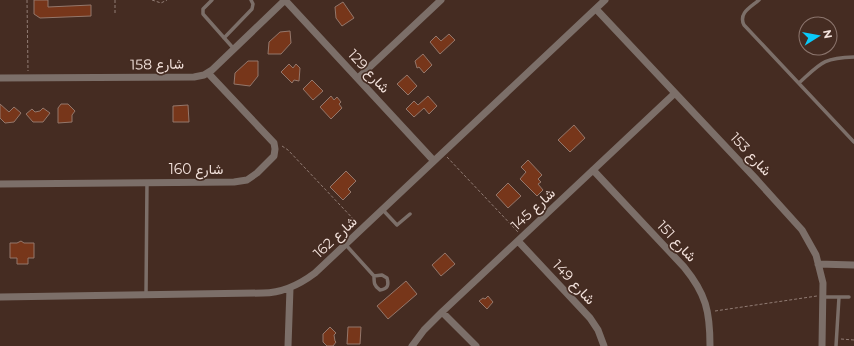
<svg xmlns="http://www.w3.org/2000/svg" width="854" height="346" viewBox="0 0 854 346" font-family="Montserrat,Vazirmatn,sans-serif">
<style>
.building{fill:#77361a;stroke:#94776b}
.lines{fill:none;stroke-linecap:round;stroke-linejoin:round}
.path{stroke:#917c74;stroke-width:1;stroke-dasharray:3 2;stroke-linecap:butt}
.lane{stroke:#7c6f69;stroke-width:3.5}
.street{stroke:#7c6f69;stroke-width:7}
.labels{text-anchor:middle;stroke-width:3.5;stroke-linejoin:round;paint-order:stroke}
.street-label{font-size:14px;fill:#f4e3dd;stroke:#452c22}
</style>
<rect width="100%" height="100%" fill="#452c22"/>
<path class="building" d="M 34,0 L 48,0 L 48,7 L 91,5 L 91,16 L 40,18 L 34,14 Z
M 343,2 L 354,18 L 342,26 L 336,18 L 335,7 Z
M 290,31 L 291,43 L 281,54 L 268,54 L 269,42 L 280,32 Z
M 449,34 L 455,40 L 440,54 L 430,42 L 436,36 L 441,41 Z
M 423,54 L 432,65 L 424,73 L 419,67 L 417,68 L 415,61 Z
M 248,61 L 258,61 L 258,76 L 250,86 L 234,84 L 235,73 Z
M 289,64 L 293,68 L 296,64 L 300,68 L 299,81 L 294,80 L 292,83 L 281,72 Z
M 407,75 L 417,86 L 408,95 L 397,84 Z
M 312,80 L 323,91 L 313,100 L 303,89 Z
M 331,96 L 334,100 L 337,97 L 341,102 L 339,104 L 342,108 L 331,119 L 320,107 Z
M 428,96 L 437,106 L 429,114 L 424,108 L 414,117 L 406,109 L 414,101 L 418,105 Z
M 0,104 L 9,112 L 14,107 L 21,113 L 14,122 L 5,123 L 0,118 Z
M 61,104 L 68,104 L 75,111 L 72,115 L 72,122 L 58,123 L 58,108 Z
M 188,105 L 189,122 L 173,122 L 173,106 Z
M 43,108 L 50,113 L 43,122 L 33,122 L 26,114 L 32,109 L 35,112 L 40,111 Z
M 574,125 L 585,138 L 570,152 L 558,140 Z
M 528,160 L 542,175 L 538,179 L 541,182 L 538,184 L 543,190 L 537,196 L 520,179 L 526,172 L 521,167 Z
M 346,171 L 356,181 L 348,189 L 351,192 L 343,200 L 330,187 Z
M 508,183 L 521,196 L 508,208 L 496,195 Z
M 21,241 L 24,243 L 34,243 L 34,258 L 28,258 L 28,264 L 17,264 L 17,258 L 10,258 L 10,243 L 17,243 Z
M 445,253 L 455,264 L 441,276 L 432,265 Z
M 406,281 L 417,294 L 388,319 L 377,306 Z
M 488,296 L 493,302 L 487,309 L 479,301 L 483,298 L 485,299 Z
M 330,327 L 336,333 L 334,335 L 335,341 L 336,342 L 333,346 L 327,346 L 323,342 L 323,334 Z
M 348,327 L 361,327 L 360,344 L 347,344 Z"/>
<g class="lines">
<path class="path" d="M 27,0 L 28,71
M 115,0 L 115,13
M 152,0 L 161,3 L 167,0
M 282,146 L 288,150 L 358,224
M 447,157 L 518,232
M 715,311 L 817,296
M 841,339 L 854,340"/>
<path class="lane" d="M 212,0 L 203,9 L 203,14 L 234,49
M 759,0 C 751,7 738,13 744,25 L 854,142
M 224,38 L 252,9 L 253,4 L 251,0
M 799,83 C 821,63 822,58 854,57
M 382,209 L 397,225 L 410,214
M 345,244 L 374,276 L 382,275 L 387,278 C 389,285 388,289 380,290 C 374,286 374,283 374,276
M 146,295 L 147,182
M 823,297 L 849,297
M 836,346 L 839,297"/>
<path class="street" d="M 285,0 L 434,161
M 596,9 L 756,179 L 802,230 L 816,255 L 823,283 L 822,346
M 0,78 L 194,77 L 204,75 L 212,70 L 285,0
M 358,78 L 441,0
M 593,170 L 684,267 C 706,294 710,311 710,346
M 0,184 L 234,182 L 247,180 L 257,173 L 274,156 L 275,149 L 274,143 L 208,73
M 518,241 L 590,318 L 598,330 L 604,346
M 818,264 L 854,265
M 0,297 L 263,293 C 283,293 299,285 315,273 L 605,0
M 442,312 L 476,346
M 288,346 L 290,288
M 412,346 L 424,330 L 442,312 L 675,93"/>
</g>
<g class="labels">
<g class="street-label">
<text transform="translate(157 64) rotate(-1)" y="5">شارع 158</text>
<text transform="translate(369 71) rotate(47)" y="5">شارع 129</text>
<text transform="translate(751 154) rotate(47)" y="5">شارع 153</text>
<text x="196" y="174">شارع 160</text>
<text transform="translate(533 209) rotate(-43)" y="5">شارع 145</text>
<text transform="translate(335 237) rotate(-43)" y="5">شارع 162</text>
<text transform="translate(677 241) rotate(47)" y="5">شارع 151</text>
<text transform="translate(574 282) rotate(47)" y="5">شارع 149</text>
</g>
</g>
<g transform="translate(818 36) rotate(79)"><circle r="19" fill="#452c22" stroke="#8b756d"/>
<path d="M0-3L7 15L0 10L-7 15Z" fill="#0acafa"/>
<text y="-6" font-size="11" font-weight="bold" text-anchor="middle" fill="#f4e3dd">N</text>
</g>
</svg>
